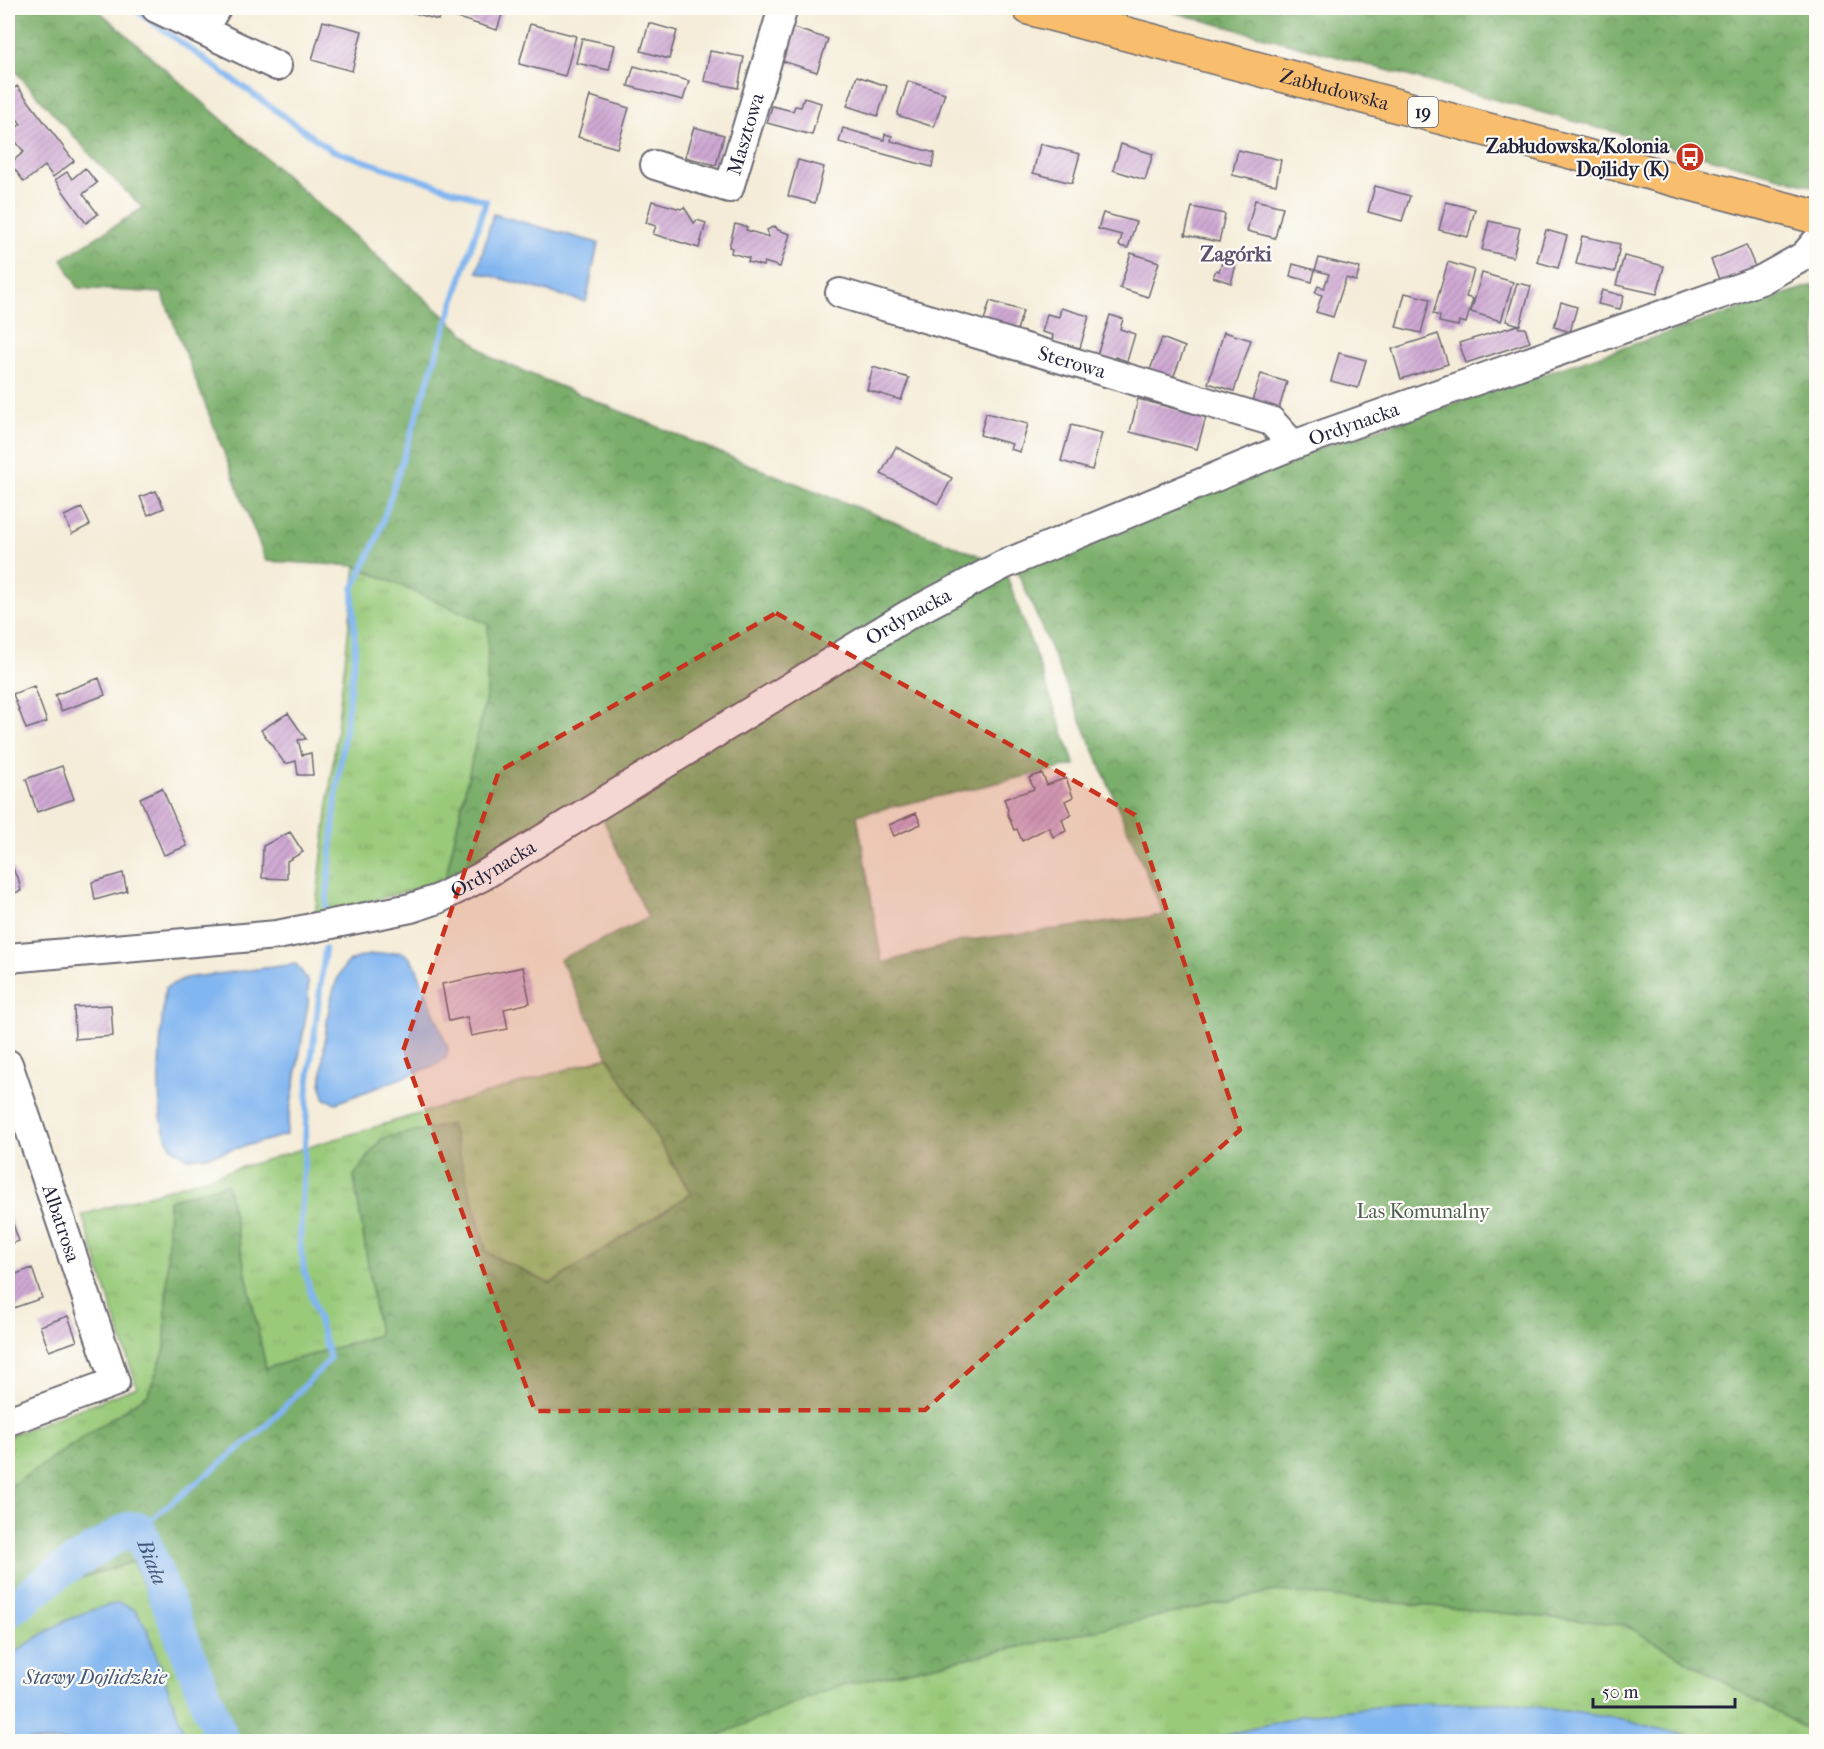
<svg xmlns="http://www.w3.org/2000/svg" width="1824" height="1749" viewBox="0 0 1824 1749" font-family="'IM FELL French Canon',serif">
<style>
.grass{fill:url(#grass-tufts);stroke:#5e765a;stroke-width:1.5}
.forest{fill:url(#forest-crowns);stroke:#4e6852;stroke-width:1.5}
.water{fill:#82b6f0;stroke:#526c96;stroke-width:1.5}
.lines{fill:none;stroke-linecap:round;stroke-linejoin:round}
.stream{stroke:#82b6f0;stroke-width:6}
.river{stroke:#82b6f0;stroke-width:34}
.building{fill:url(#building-hatch)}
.minor-casing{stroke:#6c6972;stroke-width:32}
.highway-casing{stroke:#6c6972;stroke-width:36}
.minor{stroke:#fff;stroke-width:28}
.highway{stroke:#f9be6d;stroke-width:33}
.marked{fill:#c8321e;fill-opacity:0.2;stroke:#c8321e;stroke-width:4.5;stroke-dasharray:12 8;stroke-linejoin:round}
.labels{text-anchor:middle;stroke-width:4.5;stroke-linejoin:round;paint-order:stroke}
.shield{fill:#fdfcf7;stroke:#646373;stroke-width:1.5}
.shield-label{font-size:18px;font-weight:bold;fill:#22223b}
.street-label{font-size:20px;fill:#22223b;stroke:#fdfcf7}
.poi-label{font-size:20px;font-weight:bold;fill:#22223b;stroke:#fdfcf7;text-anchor:end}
.park-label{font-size:20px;fill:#4c5d51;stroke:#fdfcf7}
.neighbourhood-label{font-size:21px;font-weight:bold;fill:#5f5170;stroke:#fdfcf7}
.water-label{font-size:21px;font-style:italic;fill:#44567a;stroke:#fdfcf7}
</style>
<defs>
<pattern id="grass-tufts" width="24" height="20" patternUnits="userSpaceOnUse" patternTransform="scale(1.5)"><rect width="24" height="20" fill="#99ca7a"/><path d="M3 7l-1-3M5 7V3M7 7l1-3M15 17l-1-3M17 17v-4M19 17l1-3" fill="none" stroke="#84ad6a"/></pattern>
<pattern id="forest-crowns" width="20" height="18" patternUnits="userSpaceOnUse" patternTransform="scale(1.5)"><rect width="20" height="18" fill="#7aae6a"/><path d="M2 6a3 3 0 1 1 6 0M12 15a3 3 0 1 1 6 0" fill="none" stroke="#648d58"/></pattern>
<pattern id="building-hatch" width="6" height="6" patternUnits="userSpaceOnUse" patternTransform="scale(1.5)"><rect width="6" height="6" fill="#cfa9d3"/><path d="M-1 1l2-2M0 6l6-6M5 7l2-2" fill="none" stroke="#b191b6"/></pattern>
</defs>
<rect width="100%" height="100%" fill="#fdfcf7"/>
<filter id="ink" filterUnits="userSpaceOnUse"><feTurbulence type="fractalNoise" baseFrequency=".0167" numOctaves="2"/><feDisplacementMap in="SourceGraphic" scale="12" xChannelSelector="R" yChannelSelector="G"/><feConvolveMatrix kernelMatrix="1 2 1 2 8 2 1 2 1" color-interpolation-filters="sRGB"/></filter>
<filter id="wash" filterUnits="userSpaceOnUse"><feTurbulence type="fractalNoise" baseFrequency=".008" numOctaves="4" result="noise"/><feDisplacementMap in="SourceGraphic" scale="24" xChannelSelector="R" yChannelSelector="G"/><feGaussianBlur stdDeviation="1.35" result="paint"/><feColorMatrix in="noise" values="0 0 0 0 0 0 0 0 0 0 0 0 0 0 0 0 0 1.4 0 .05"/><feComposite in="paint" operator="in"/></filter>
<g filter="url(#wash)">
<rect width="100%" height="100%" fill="#f4ecd8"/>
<path class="grass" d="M 356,566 L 489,624 L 487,692 L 445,881 L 315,916 Z
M 608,1057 L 691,1194 L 550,1284 L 487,1253 L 451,1124 L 354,1176 L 379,1335 L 266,1369 L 227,1184 L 169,1200 L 165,1349 L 148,1394 L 8,1488 L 8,1436 L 137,1387 L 82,1215 Z
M 128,1518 L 230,1741 L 8,1742 L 8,1597 Z
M 1277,1579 L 1624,1610 L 1816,1686 L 1816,1742 L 660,1742 L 844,1666 Z"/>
<path class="forest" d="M 8,8 L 96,8 L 492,358 L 757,468 L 1003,565 L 1075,765 L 857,815 L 882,963 L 962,941 L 1164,915 L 1016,568 L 1292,457 L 1816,284 L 1816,1735 L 1625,1625 L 1275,1591 L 835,1687 L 705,1741 L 213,1741 L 133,1562 L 8,1601 L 8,1488 L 148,1394 L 165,1349 L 169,1200 L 227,1184 L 266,1368 L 379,1335 L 354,1176 L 382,1138 L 451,1124 L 487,1253 L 550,1284 L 691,1194 L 608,1057 L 560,959 L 648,918 L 592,795 L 445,881 L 487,692 L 488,624 L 356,566 L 266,561 L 162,293 L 78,288 L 62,259 L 143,208 L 98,163 L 8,63 Z
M 1158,8 L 1816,8 L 1816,187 Z"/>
<path class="water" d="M 493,214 L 598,243 L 586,302 L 477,272 Z
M 402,952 L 410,958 L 416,967 L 448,1048 L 446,1058 L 438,1064 L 336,1103 L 325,1099 L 321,1087 C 324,1057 325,975 352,960 C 362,954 389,953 402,952 Z
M 296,964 L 308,981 L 308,1004 L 286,1135 L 208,1156 L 188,1158 C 183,1155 176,1151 172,1147 C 150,1124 162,1021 165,988 L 185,978 Z
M 120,1603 L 135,1610 L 146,1627 L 187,1741 L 8,1741 L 8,1657 C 46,1632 73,1611 120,1603 Z
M 1509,1703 L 1614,1718 L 1709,1741 L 1204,1741 L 1305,1715 L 1403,1704 Z"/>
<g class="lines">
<path class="stream" d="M 133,8 L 331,150 L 486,201 L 377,539 L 353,589 L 355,653 L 336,797 L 326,908
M 139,1529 L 261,1431 L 330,1359 L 304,1270 L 300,1242 L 308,1086 L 325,949"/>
<path class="river" id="s1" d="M 8,1611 L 59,1572 L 128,1529 L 139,1529 L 223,1742"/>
</g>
<g id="blocks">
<path class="building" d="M 398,8 L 442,8 L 438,20 Z
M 461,8 L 504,8 L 497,30 L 458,18 Z
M 323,21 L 362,31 L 352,71 L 312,60 Z
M 649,23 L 677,31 L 669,59 L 641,51 Z
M 530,24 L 576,36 L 565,76 L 519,64 Z
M 787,26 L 828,39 L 817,72 L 776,59 Z
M 582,38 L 615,45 L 609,70 L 576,63 Z
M 710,51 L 744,57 L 738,88 L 704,81 Z
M 634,66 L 689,81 L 683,100 L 628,86 Z
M 857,76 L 887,86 L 878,116 L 847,106 Z
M 908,81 L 945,93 L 934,127 L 897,115 Z
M 17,86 L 74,161 L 53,177 L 45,166 L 24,182 L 10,163 L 24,152 L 9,133 L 21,124 L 8,107 L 8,93 Z
M 590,96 L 629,108 L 617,148 L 578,137 Z
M 804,98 L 821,103 L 812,135 L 767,123 L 772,106 L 793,111 L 795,106 L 801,107 Z
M 694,127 L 724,135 L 716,165 L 685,157 Z
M 843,128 L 884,140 L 885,134 L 892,136 L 891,141 L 935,153 L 932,167 L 839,142 Z
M 1040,144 L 1080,154 L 1072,183 L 1033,173 Z
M 1121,144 L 1153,154 L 1145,180 L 1113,170 Z
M 1238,150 L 1281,160 L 1276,185 L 1232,175 Z
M 798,160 L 824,167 L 815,203 L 788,196 Z
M 85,168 L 97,183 L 83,194 L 98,214 L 86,223 L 55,180 L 67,172 L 72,179 Z
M 1375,186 L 1410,196 L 1402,221 L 1368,212 Z
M 1255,200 L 1283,207 L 1275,238 L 1247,231 Z
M 652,201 L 681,209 L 684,207 L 694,223 L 697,220 L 706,223 L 699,248 L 653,234 L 656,226 L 646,223 Z
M 1446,202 L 1475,209 L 1468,237 L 1439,230 Z
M 1192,207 L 1225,214 L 1219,242 L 1185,235 Z
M 1103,213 L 1136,222 L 1128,248 L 1119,246 L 1122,235 L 1098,229 Z
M 1489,221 L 1520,228 L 1513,257 L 1482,250 Z
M 735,224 L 747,227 L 746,230 L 769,237 L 767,230 L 775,226 L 778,230 L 790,234 L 780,267 L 764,262 L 763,266 L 748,262 L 749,258 L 731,253 L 732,248 L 729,247 Z
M 1546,230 L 1567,236 L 1558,268 L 1537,262 Z
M 1582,236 L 1620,244 L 1615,272 L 1576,264 Z
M 1746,245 L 1756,269 L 1721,284 L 1711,260 Z
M 1131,253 L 1159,262 L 1148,297 L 1120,288 Z
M 1624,256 L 1664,266 L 1657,294 L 1616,285 Z
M 1224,257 L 1237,261 L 1231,283 L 1213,277 L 1216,270 L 1219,271 Z
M 1319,258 L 1360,268 L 1356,281 L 1346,278 L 1333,317 L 1316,312 L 1322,295 L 1315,293 L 1318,286 L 1324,288 L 1329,274 L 1315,270 L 1312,282 L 1290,276 L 1293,264 L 1315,270 Z
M 1448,262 L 1474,270 L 1466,297 L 1473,299 L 1466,323 L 1459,321 L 1458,326 L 1439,322 L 1440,316 L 1433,314 Z
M 1482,273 L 1513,282 L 1501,321 L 1471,312 Z
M 1517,283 L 1531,286 L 1520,325 L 1506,321 Z
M 1602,290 L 1624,296 L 1620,309 L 1598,304 Z
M 1405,293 L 1430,299 L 1421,333 L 1396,327 Z
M 990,301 L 1023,311 L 1014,340 L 981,330 Z
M 1561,302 L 1577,307 L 1570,332 L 1554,327 Z
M 1061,308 L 1089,316 L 1080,348 L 1052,341 L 1053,335 L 1042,332 L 1047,314 L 1059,317 Z
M 1110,315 L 1123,319 L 1120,329 L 1135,334 L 1127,361 L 1115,357 L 1112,366 L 1095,361 Z
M 1518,325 L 1519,328 L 1525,328 L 1530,342 L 1466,363 L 1459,343 Z
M 1224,332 L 1251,340 L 1234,391 L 1208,383 Z
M 1438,334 L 1448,364 L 1401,379 L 1392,349 Z
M 1162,338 L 1185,347 L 1173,378 L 1150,370 Z
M 1339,353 L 1366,360 L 1358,388 L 1331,381 Z
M 873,367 L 909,378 L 901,400 L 867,390 Z
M 1261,374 L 1287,382 L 1278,412 L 1251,404 Z
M 1138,399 L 1206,417 L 1197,449 L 1130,432 Z
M 986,413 L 1028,424 L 1020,452 L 1010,449 L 1012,444 L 980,435 Z
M 1071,425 L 1102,433 L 1092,470 L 1061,461 Z
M 896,447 L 952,478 L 938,504 L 881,474 Z
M 156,491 L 164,508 L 148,515 L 140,497 Z
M 82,508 L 90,525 L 72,534 L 64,516 Z
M 99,678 L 105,695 L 61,711 L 55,695 Z
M 34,686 L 47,722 L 26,729 L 13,694 Z
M 288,713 L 306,739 L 298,740 L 302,755 L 311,753 L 313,775 L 298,775 L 296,761 L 285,764 L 261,730 Z
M 62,766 L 74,799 L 37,812 L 26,779 Z
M 1042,773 L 1047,785 L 1066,778 L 1073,797 L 1065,801 L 1071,815 L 1062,819 L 1066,831 L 1053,837 L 1049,827 L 1022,841 L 1017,829 L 1014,830 L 1007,812 L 1008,810 L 1004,799 L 1034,789 L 1029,778 Z
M 162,788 L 187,846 L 164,855 L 140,798 Z
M 916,813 L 921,824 L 894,836 L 889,825 Z
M 290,832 L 303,852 L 287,861 L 287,879 L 262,878 L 263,846 Z
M 13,868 L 16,876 L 18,877 L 21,891 L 8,895 L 8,870 Z
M 123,873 L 127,891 L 95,900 L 92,882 Z
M 523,967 L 530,1003 L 504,1009 L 508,1029 L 471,1036 L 467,1017 L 449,1021 L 442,984 Z
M 111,1005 L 113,1036 L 75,1039 L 74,1007 Z
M 8,1210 L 19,1241 L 8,1245 Z
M 32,1268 L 42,1298 L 8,1310 L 8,1277 Z
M 68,1316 L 77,1341 L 49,1351 L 40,1326 Z"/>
</g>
</g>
<g filter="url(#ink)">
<use href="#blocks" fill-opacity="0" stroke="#6c6972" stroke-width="1.5"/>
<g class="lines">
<g class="minor-casing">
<g id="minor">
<path d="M 156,8 L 277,66"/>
<path d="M 203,30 L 216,8"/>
<path id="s2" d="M 655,165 L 729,188 L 783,8"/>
<path id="s3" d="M 840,293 L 1271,421 L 1293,445"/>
<path id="s4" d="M 8,958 L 277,935 L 411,908 L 438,899 L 481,877 L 906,616 L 1003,565 L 1293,445 L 1761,280 L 1804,256 L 1816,242"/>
<path id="s5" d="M 8,1064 L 115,1382 L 8,1421"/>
</g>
</g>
<g class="highway-casing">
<g id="highway">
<path id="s6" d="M 1029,8 L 1816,217"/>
</g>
</g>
<use href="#minor" class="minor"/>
<use href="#highway" class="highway"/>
</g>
</g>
<path class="marked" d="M 776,613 L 1135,815 L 1240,1130 L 925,1410 L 535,1411 L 403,1051 L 499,771 Z"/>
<defs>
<g id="bus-disc" transform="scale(1.5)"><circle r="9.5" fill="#c8321e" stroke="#fdfcf7"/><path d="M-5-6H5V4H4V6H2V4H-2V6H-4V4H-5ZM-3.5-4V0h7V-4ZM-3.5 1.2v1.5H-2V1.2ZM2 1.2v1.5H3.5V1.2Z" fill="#fff"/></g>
</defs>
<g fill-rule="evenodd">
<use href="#bus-disc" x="1690" y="157"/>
</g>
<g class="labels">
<rect class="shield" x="1408" y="97" width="30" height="30" rx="4.5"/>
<g class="shield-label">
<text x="1423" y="118">19</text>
</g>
<g class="street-label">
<text dy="7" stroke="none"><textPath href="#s6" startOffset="316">Zabłudowska</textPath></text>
<text dy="7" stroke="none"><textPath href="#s2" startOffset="134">Masztowa</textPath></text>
<text dy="7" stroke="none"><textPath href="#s3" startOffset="242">Sterowa</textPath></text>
<text dy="7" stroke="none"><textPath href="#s4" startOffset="1470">Ordynacka</textPath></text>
<text dy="7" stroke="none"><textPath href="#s4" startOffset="984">Ordynacka</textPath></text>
<text dy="7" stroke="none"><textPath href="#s4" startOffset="498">Ordynacka</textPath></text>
<text dy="7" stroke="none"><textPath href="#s5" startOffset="168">Albatrosa</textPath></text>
</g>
<g class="poi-label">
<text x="1669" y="153">Zabłudowska/Kolonia<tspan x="1669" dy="23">Dojlidy (K)</tspan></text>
</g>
<g class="park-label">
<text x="1423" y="1218">Las Komunalny</text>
</g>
<g class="neighbourhood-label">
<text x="1236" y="261">Zagórki</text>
</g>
<g class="water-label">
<text dy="7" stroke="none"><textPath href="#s1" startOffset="192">Biała</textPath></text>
<text x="95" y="1684">Stawy Dojlidzkie</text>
</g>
</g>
<rect width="1824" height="1749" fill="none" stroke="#fdfcf7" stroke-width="30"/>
<path d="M1593 1698v9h142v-9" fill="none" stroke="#22223b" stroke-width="3"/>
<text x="1602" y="1698" font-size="18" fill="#22223b" stroke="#fdfcf7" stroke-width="4.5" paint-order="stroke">50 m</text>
</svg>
